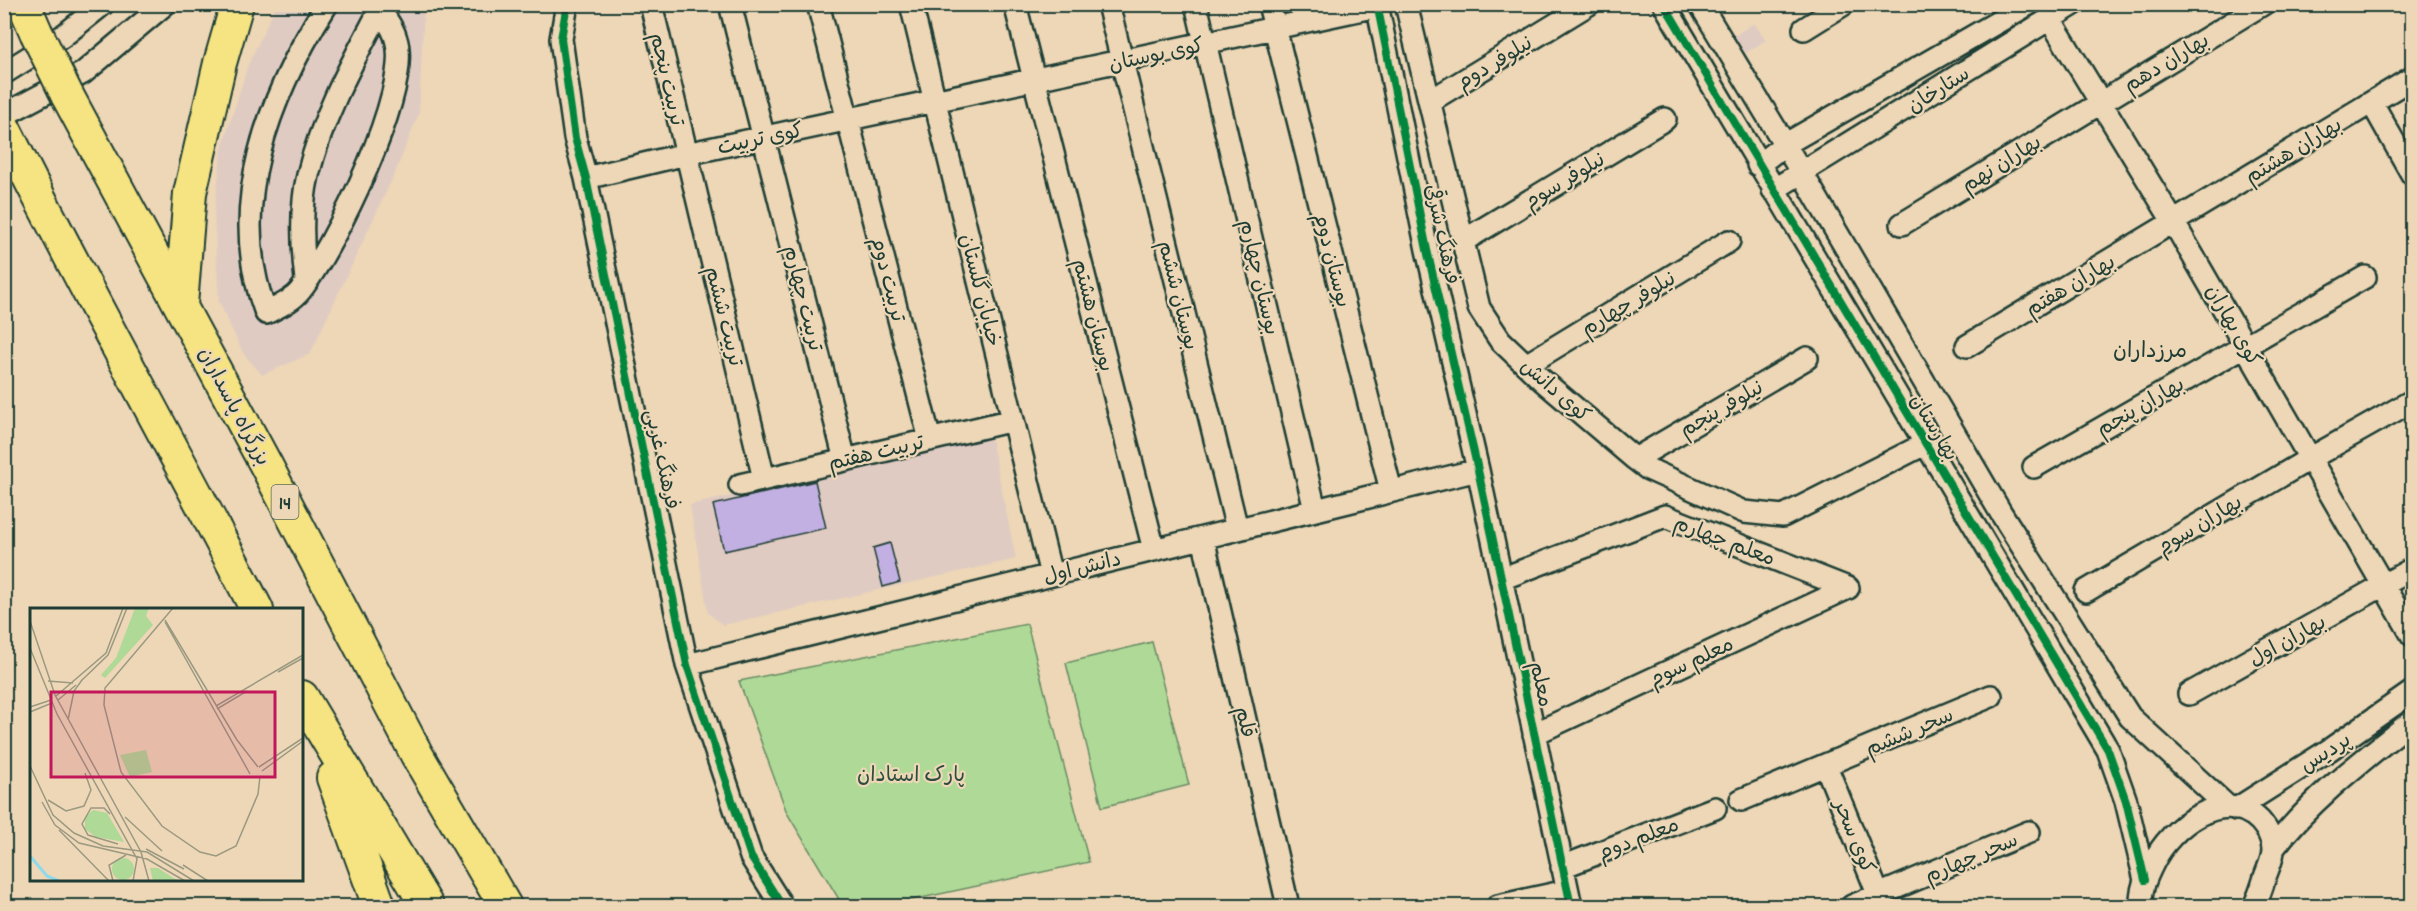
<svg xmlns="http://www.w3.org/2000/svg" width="2417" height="911" viewBox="0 0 2417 911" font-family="Dekko,'Playpen Sans Arabic',sans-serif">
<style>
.built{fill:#e0cbc3}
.green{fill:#afd996;stroke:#678b65;stroke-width:1.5}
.building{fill:#c1b0e1;stroke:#1f3d34;stroke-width:1.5}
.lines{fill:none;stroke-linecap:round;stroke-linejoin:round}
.minor-casing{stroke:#1f3d34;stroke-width:26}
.highway-casing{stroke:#1f3d34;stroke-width:36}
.minor{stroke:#edd7b6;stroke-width:21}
.highway{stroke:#f6e381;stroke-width:32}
.highway-bridge-casing{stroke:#1f3d34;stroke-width:36;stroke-linecap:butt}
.highway-bridge{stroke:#f6e381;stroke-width:32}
.cycleway-casing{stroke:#edd7b6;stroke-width:11}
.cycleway{stroke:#00873e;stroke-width:8}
.labels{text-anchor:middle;stroke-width:4.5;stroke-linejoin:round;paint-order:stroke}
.shield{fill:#edd7b6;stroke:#5d6b5b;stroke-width:1.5}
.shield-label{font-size:20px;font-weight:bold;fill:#1f3d34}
.street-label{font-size:21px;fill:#1f3d34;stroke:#edd7b6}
.park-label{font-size:21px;fill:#2d4d3e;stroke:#edd7b6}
.neighbourhood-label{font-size:22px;fill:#1f3d34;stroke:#edd7b6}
.inset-river{fill:none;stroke:#8cdaeb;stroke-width:3}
.inset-road{fill:none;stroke:#9b9982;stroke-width:1.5}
.view{fill:#c2185b;fill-opacity:0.15;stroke:#c2185b;stroke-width:3}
.inset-edge{fill:none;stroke:#1f3d34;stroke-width:3}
</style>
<rect width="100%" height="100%" fill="#edd7b6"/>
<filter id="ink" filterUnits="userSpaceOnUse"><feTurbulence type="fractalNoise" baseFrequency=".0167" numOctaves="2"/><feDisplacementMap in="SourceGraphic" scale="12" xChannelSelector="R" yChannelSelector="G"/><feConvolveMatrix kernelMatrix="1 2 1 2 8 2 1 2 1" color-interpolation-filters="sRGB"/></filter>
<g filter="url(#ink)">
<path class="built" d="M 276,5 L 424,5 L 419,113 L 396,171 L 310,354 L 262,375 L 243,353 L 219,302 L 214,214 L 222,148 L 248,65 Z
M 1754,23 L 1766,40 L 1746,53 L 1734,36 Z
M 991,438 L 1016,559 L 723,625 L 708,613 L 690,505 Z"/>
<path class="green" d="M 1027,624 L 1089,862 L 884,906 L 843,906 L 787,813 L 739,681 Z
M 1152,642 L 1189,785 L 1102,807 L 1066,663 Z"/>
<path class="building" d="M 815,481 L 826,528 L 724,551 L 713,505 Z
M 890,543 L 900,582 L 883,587 L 873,548 Z"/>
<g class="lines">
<g class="minor-casing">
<path id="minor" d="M 327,4 C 269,96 225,206 266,313 C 278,307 292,301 300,291 C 333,249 413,89 396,39 C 393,27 382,13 374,4
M 567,4 L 561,39 L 575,138 L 586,178 L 687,665 L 751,857 L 782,906
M 651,4 L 764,479
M 730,4 L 845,460
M 818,4 L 930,440
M 911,4 L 1051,575
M 1015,4 L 1154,550
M 1108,4 L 1237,529
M 1196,4 L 1315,510
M 1269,4 L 1391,491
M 1377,4 L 1427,250 L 1478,470 L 1571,906
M 1406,4 L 1479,308 L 1500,340 L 1542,380 L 1635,459 L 1648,469 L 1744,512 L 1783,516 L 1925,444
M 1664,4 L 2108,750 L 2126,801 L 2145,880
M 1700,4 L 1802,173 L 2001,513 L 2130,717 L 2228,807
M 2050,19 L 2174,223 L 2412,635
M 1804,29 L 1844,4
M 4,73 L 63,36 L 103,4
M 1430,101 L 1589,4
M 2372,103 L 2412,174
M 4,115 L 83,73 L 165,4
M 1758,165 L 1784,145 L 2029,4
M 586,178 L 686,154 L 1377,6
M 1773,190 L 2074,4
M 1902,224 L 2263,4
M 1463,241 L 1665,119
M 306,280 C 302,246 300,209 308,175 C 322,117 352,63 380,10
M 1967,346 L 2412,78
M 1526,365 L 1729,241
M 1635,459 L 1807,358
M 2034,467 L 2365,277
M 740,485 L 1013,420
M 1203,538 L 1288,906
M 1501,579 L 1665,516 L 1848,588
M 2086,591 L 2311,458 L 2412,401
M 687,665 L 1478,470
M 2189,694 L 2412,569
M 1534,734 L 1848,588
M 1826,766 L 1883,906
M 1741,800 L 1991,696
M 2236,809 L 2329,750 L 2412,692
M 2273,849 C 2311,799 2363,760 2412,721
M 1562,867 L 1715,808
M 1498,906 L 1567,891
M 1852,906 L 2029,832
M 2141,906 C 2140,890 2146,877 2153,863 C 2170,827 2224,785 2260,821 C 2267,829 2273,839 2273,850 C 2273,859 2268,868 2265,877 C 2262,887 2259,897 2254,906"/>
</g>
<g class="highway-casing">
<path id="highway" d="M 24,4 L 36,32
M 67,95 L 266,465 L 417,755 L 505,906
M 4,128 C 85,291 174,448 257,610
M 181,305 L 190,193 L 220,63 L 237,4
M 302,697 L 427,906
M 333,778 L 379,906"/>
</g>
<use href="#minor" class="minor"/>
<use href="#highway" class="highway"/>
<g class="highway-bridge-casing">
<path id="highway-bridge" d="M 36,32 L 67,95"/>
</g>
<use href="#highway-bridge" class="highway-bridge"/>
<g class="cycleway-casing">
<path id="cycleway" d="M 567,4 L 561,39 L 575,138 L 586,178 L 687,665 L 751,857 L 782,906
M 1377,4 L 1427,250 L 1478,470 L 1571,906
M 1664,4 L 2108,750 L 2126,801 L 2145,880"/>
</g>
<use href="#cycleway" class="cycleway"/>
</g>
</g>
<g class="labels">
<rect class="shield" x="271.5" y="485" width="27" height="34" rx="4.5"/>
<g class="shield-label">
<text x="285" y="509">14</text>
</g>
<g class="street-label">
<text transform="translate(1156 54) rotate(-12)" y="7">کوی بوستان</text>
<text transform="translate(1494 62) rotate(-31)" y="7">نیلوفر دوم</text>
<text transform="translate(2166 62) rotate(-31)" y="7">بهاران دهم</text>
<text transform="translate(668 79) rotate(77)" y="7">تربیت پنجم</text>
<text transform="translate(1938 89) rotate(-32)" y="7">ستارخان</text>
<text transform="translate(760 138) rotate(-12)" y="7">کوی تربیت</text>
<text transform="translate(2293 150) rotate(-31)" y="7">بهاران هشتم</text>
<text transform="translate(2001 163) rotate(-32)" y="7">بهاران نهم</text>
<text transform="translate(1564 180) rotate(-31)" y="7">نیلوفر سوم</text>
<text transform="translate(1443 234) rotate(78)" y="7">فرهنگ شرقی</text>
<text transform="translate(1333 260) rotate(76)" y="7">بوستان دوم</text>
<text transform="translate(1260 277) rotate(77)" y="7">بوستان چهارم</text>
<text transform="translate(889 279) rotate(76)" y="7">تربیت دوم</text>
<text transform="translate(2070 285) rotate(-31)" y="7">بهاران هفتم</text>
<text transform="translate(981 290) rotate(76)" y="7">خیابان گلستان</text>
<text transform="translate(1179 295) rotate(76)" y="7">بوستان ششم</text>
<text transform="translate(804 298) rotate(76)" y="7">تربیت چهارم</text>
<text transform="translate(1628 303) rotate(-31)" y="7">نیلوفر چهارم</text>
<text transform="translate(1094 315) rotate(76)" y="7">بوستان هشتم</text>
<text transform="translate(725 316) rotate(76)" y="7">تربیت ششم</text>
<text transform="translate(2234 325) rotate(60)" y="7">کوی بهاران</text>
<text transform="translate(1556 390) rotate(41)" y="7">کوی دانش</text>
<text transform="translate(235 406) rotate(62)" y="7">بزرگراه پاسداران</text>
<text transform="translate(2140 406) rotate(-30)" y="7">بهاران پنجم</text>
<text transform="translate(1721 408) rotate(-30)" y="7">نیلوفر پنجم</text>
<text transform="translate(1935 427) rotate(59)" y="7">بهارستان</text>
<text transform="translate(876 452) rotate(-13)" y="7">تربیت هفتم</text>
<text transform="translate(663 459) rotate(78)" y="7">فرهنگ غربی</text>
<text transform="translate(2199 524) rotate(-31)" y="7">بهاران سوم</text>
<text transform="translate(1725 540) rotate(21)" y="7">معلم چهارم</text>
<text transform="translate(1082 567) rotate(-14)" y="7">دانش اول</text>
<text transform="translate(2287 640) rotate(-29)" y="7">بهاران اول</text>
<text transform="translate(1691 661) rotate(-25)" y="7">معلم سوم</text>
<text transform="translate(1542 684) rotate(78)" y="7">معلم</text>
<text transform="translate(1246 722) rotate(77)" y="7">قلم</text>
<text transform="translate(1909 731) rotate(-23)" y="7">سحر ششم</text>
<text transform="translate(2325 752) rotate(-33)" y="7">پردیس</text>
<text transform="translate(1855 836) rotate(68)" y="7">کوی سحر</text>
<text transform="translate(1638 838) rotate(-21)" y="7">معلم دوم</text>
<text transform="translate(1971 857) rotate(-23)" y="7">سحر چهارم</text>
</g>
<g class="park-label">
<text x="911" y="781">پارک استادان</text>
</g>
<g class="neighbourhood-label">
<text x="2150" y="357">مرزداران</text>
</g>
</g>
<g transform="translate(30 608)">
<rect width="273" height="273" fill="#edd7b6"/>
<path d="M 105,0 L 119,0 L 116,8 L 123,17 L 75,70 L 71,67 L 86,50 ZM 116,142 L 122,164 L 100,169 L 90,147 ZM 63,202 L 77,205 L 94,234 L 66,229 L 55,221 L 55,209 ZM82 261a11 11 0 1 1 22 0a11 11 0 1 1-22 0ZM 120,260 L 128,260 L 148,273 L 123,273 Z" fill="#afd996"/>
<path class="inset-river" d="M 0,248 L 17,268 L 29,273"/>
<path class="inset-road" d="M 143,0 L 75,80 L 74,97 L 91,164 L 132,218 L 170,244 L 186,248 L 206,238 L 228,186 L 230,168M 135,12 L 207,132 L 228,159M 0,13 L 25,87 L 111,244 L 119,273M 135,14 L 220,166M 0,40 L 27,106 L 107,251 L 103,273M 248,64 L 273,50M 18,73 L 43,75M 51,73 L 78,47 L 97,0M 26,88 L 76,45 L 93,0M 28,92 L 46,77M 186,98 L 273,47M 0,99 L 21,92M 187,101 L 217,83M 0,104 L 22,95M 38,112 L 44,83 L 52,72M 0,158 L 23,207 L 44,225 L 73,238 L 117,244 L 164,273M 229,159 L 273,130M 232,163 L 273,133M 18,192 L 36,203 L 54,198 L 61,182 L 55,165M 12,194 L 25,217 L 49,235 L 117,251 L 155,273M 80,206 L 74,200 L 61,200 L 52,216 L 58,227 L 88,236M 95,209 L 132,243M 29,222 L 79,273M 116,241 L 154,261M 153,257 L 178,273M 83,273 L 79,257 L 96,247"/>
<path class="view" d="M 21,84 L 245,84 L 245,169 L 21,169 Z"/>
<rect width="273" height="273" class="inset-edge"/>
</g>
<rect width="2417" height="911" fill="none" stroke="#edd7b6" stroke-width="24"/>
<rect x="12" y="12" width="2393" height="887" fill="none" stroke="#1f3d34" stroke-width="2" filter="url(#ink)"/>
</svg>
